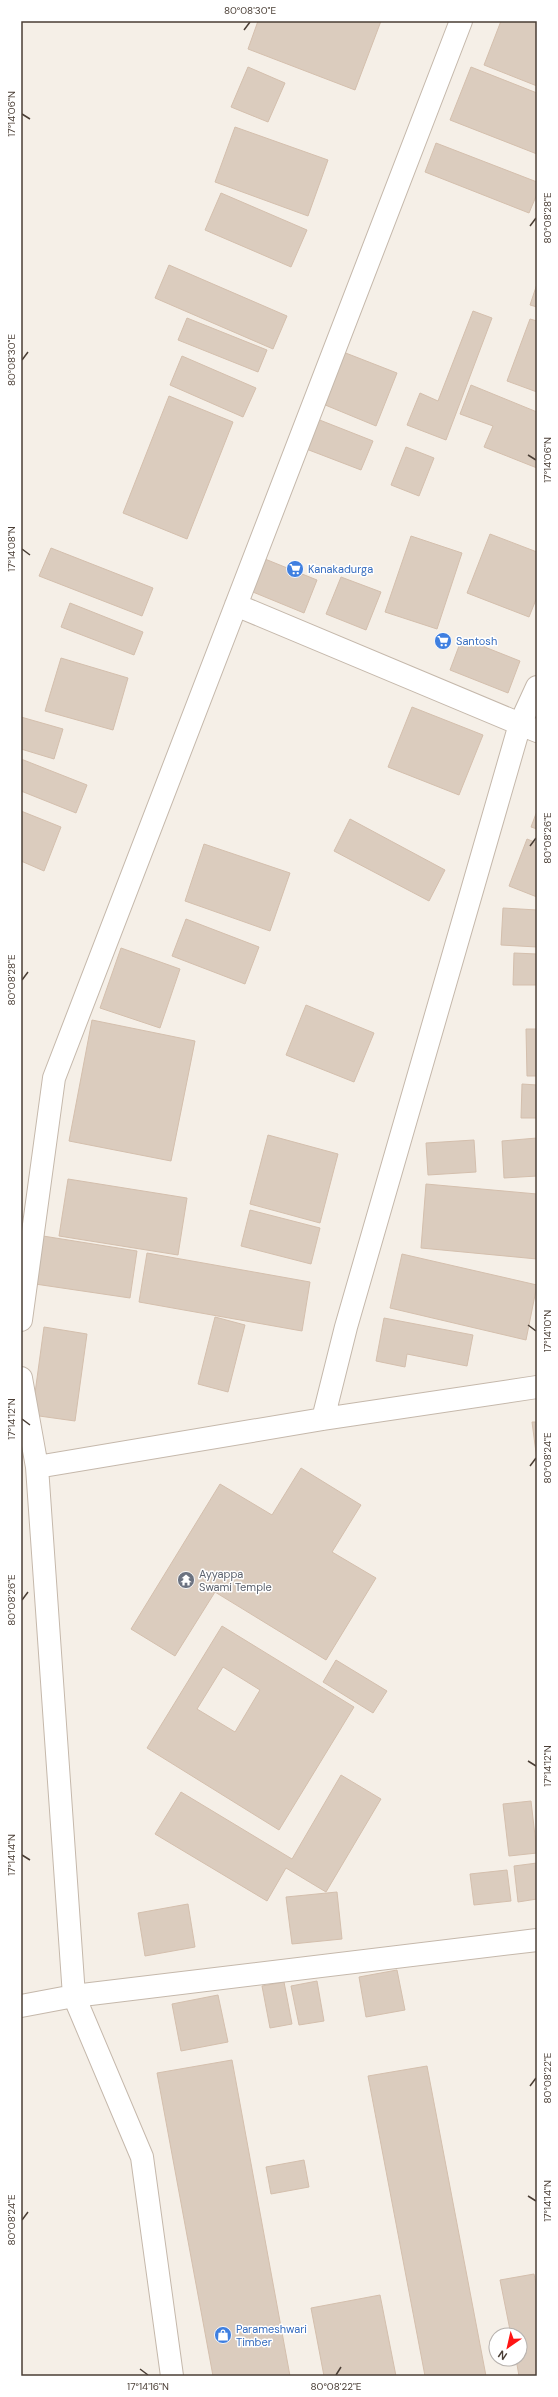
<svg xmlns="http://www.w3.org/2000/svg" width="558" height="2397" viewBox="0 0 558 2397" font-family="'DM Sans',sans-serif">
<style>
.building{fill:#dbccbe;stroke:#d4bfad;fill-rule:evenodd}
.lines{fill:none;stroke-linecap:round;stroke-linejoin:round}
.street-casing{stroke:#c5b8ab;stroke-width:24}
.street{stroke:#fff;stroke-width:22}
.ticks{fill:none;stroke:#4a3e35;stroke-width:1.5}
.labels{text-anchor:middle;stroke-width:3;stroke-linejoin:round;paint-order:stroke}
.shop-label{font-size:11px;fill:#366cbe;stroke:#fff;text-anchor:start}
.worship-label{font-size:11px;fill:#5b616d;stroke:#fff;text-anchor:start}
.neatline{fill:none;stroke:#4a3e35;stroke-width:1.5}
.ticks-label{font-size:10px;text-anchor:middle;fill:#4a3e35}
</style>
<rect width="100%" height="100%" fill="#f5efe7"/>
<path class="building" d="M 258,21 L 381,21 L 355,90 L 248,49 Z
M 501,21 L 537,21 L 537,86 L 484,65 Z
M 248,67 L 285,83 L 268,122 L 231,107 Z
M 471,67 L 537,93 L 537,154 L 450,120 Z
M 235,127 L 328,160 L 308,216 L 215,182 Z
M 436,143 L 537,182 L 537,194 L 529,213 L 425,172 Z
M 221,193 L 307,230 L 291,267 L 205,230 Z
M 169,265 L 287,316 L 273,349 L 155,298 Z
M 537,284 L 537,307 L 530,305 Z
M 473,311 L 492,318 L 446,440 L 407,425 L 420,393 L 438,401 Z
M 187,318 L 267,350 L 258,372 L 178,340 Z
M 530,319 L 537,321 L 537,392 L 507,381 Z
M 338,350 L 397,373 L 376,426 L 318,402 Z
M 182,356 L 256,388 L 243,417 L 170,385 Z
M 471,385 L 537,412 L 537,468 L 484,447 L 493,426 L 460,414 Z
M 169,396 L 233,422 L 187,539 L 123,513 Z
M 312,417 L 373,441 L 361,470 L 301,447 Z
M 406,447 L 434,458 L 419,496 L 391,485 Z
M 490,534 L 537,552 L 537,597 L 529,617 L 467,593 Z
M 411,536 L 462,553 L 437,629 L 385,612 Z
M 51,548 L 153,588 L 142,616 L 39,576 Z
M 260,557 L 317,580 L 304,613 L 248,590 Z
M 341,577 L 381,592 L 366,630 L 326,614 Z
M 70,603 L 143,632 L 134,655 L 61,627 Z
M 462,638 L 520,661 L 508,693 L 450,670 Z
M 61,658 L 128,678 L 113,730 L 45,711 Z
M 412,707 L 483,735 L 459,795 L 388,767 Z
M 21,717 L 63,729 L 54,759 L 21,749 Z
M 21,759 L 87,785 L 76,813 L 21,791 Z
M 21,811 L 61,827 L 44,871 L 21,861 Z
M 537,811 L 537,829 L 531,827 Z
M 350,819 L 445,870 L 429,901 L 334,851 Z
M 527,839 L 537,843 L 537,897 L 509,886 Z
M 204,844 L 290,873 L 270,931 L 185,901 Z
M 503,908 L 537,910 L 537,947 L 501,945 Z
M 186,919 L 259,947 L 245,984 L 172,956 Z
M 121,948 L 180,969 L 160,1028 L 100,1008 Z
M 514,953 L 537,954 L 537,985 L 513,985 Z
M 306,1005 L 374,1033 L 354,1082 L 286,1055 Z
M 92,1020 L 195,1041 L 171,1161 L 69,1141 Z
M 526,1029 L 537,1029 L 537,1076 L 527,1076 Z
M 522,1084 L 537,1085 L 537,1118 L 521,1118 Z
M 268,1135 L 338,1154 L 320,1223 L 250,1204 Z
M 537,1138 L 537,1176 L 504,1178 L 502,1141 Z
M 474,1140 L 476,1172 L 428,1175 L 426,1143 Z
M 68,1179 L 187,1198 L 178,1255 L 59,1236 Z
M 426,1184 L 537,1194 L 537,1259 L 421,1248 Z
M 250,1210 L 320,1228 L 311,1264 L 241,1246 Z
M 43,1236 L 137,1251 L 130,1298 L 35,1284 Z
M 147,1253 L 310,1282 L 302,1331 L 139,1302 Z
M 402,1254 L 537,1285 L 526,1340 L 390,1308 Z
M 215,1317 L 245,1325 L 228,1392 L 198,1384 Z
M 384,1318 L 473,1335 L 467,1366 L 407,1354 L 405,1367 L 376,1361 Z
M 44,1327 L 87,1334 L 75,1421 L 32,1415 Z
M 532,1422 L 537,1422 L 537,1460 Z
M 301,1468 L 361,1505 L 332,1552 L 376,1578 L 326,1660 L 215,1592 L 175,1656 L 131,1629 L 220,1484 L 272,1515 Z
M 222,1626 L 354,1707 L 279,1830 L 147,1748 ZM 223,1667 L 260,1690 L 235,1732 L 197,1709 Z
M 336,1660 L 387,1691 L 373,1713 L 323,1682 Z
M 341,1775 L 381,1799 L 326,1892 L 286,1868 L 267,1901 L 155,1834 L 181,1792 L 292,1859 Z
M 531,1801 L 537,1853 L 509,1856 L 503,1804 Z
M 537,1863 L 537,1899 L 518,1902 L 514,1866 Z
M 507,1870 L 511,1901 L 474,1905 L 470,1874 Z
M 337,1892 L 342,1939 L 292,1944 L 286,1897 Z
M 188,1904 L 195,1947 L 145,1956 L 138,1913 Z
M 397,1970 L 405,2010 L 366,2017 L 359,1977 Z
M 317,1981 L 324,2021 L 299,2025 L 291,1986 Z
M 284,1982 L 292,2024 L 270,2028 L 262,1986 Z
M 218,1995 L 228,2042 L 181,2051 L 172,2004 Z
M 232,2060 L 290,2376 L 213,2376 L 157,2073 Z
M 427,2066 L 486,2376 L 425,2376 L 368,2076 Z
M 304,2160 L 309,2187 L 271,2194 L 266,2167 Z
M 534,2274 L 537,2289 L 537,2375 L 519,2376 L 516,2359 L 520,2359 L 520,2335 L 511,2335 L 500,2280 Z
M 380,2295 L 396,2376 L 324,2376 L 311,2308 Z"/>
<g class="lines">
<g class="street-casing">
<path id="street" d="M 236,605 L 520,724 L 537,687
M 21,1320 L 54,1078 L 461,21
M 21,1378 L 37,1467 L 74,1996 L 142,2157 L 172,2376
M 323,1419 L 346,1327 L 520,724 L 537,731
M 37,1467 L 323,1419 L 537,1387
M 21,2006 L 74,1996 L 537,1940"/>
</g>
<use href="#street" class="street"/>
</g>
<path class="ticks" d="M 244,30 L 250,22M 22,114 L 30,119M 530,226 L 536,218M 22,360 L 28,352M 528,455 L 536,460M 22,549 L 30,555M 530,846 L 536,838M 22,980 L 28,972M 528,1325 L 536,1331M 22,1419 L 30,1425M 530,1466 L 536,1458M 22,1600 L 28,1592M 528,1761 L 536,1766M 22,1855 L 30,1860M 530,2086 L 536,2078M 528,2196 L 536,2201M 22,2220 L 28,2212M 140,2369 L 148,2375M 336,2375 L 341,2367"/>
<defs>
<g id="supermarket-disc" transform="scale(0.9)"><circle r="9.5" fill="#3f7fe0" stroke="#fff"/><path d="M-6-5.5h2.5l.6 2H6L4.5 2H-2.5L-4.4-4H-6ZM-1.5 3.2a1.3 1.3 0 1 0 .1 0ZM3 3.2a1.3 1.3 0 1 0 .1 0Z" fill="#fff"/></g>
<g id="temple-disc" transform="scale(0.9)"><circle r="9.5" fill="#6b7280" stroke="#fff"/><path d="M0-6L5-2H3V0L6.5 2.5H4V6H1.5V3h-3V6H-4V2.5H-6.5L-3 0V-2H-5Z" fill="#fff"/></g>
<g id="shop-disc" transform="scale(0.9)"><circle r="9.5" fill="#3f7fe0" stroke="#fff"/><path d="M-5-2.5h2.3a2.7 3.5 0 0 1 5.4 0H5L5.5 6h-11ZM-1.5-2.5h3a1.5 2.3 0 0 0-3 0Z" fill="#fff"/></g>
</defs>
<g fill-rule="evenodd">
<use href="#supermarket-disc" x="295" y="569"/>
<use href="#supermarket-disc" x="443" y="641"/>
<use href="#temple-disc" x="186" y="1580"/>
<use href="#shop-disc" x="223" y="2335"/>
</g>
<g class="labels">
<g class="shop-label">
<text x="308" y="573">Kanakadurga</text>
<text x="456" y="645">Santosh</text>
<text x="236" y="2333">Parameshwari<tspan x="236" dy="13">Timber</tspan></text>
</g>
<g class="worship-label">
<text x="199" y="1578">Ayyappa<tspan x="199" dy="13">Swami Temple</tspan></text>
</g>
</g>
<rect width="558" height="2397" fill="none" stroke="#ffffff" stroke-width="44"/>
<g transform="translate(508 2347) rotate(214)"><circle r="19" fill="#ffffff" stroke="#b7b2ae"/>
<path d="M0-3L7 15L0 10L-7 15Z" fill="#ff1514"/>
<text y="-6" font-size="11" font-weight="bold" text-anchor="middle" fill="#4a3e35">N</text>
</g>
<rect x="22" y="22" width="514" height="2353" class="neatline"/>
<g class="ticks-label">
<text x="250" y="14">80°08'30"E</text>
<text transform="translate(11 114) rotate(-90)" y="4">17°14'06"N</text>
<text transform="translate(547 218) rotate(-90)" y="4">80°08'28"E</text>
<text transform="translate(11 360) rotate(-90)" y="4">80°08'30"E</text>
<text transform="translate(547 460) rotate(-90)" y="4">17°14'06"N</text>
<text transform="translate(11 549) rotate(-90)" y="4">17°14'08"N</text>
<text transform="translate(547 838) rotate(-90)" y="4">80°08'26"E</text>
<text transform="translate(11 980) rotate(-90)" y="4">80°08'28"E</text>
<text transform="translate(547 1331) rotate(-90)" y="4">17°14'10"N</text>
<text transform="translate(11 1419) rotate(-90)" y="4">17°14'12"N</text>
<text transform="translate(547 1458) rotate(-90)" y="4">80°08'24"E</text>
<text transform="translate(11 1600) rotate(-90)" y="4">80°08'26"E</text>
<text transform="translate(547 1766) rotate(-90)" y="4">17°14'12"N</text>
<text transform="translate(11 1855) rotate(-90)" y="4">17°14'14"N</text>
<text transform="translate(547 2078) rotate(-90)" y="4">80°08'22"E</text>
<text transform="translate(547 2201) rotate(-90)" y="4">17°14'14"N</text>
<text transform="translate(11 2220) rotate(-90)" y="4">80°08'24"E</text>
<text x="148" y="2390">17°14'16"N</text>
<text x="336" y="2390">80°08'22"E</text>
</g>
</svg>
